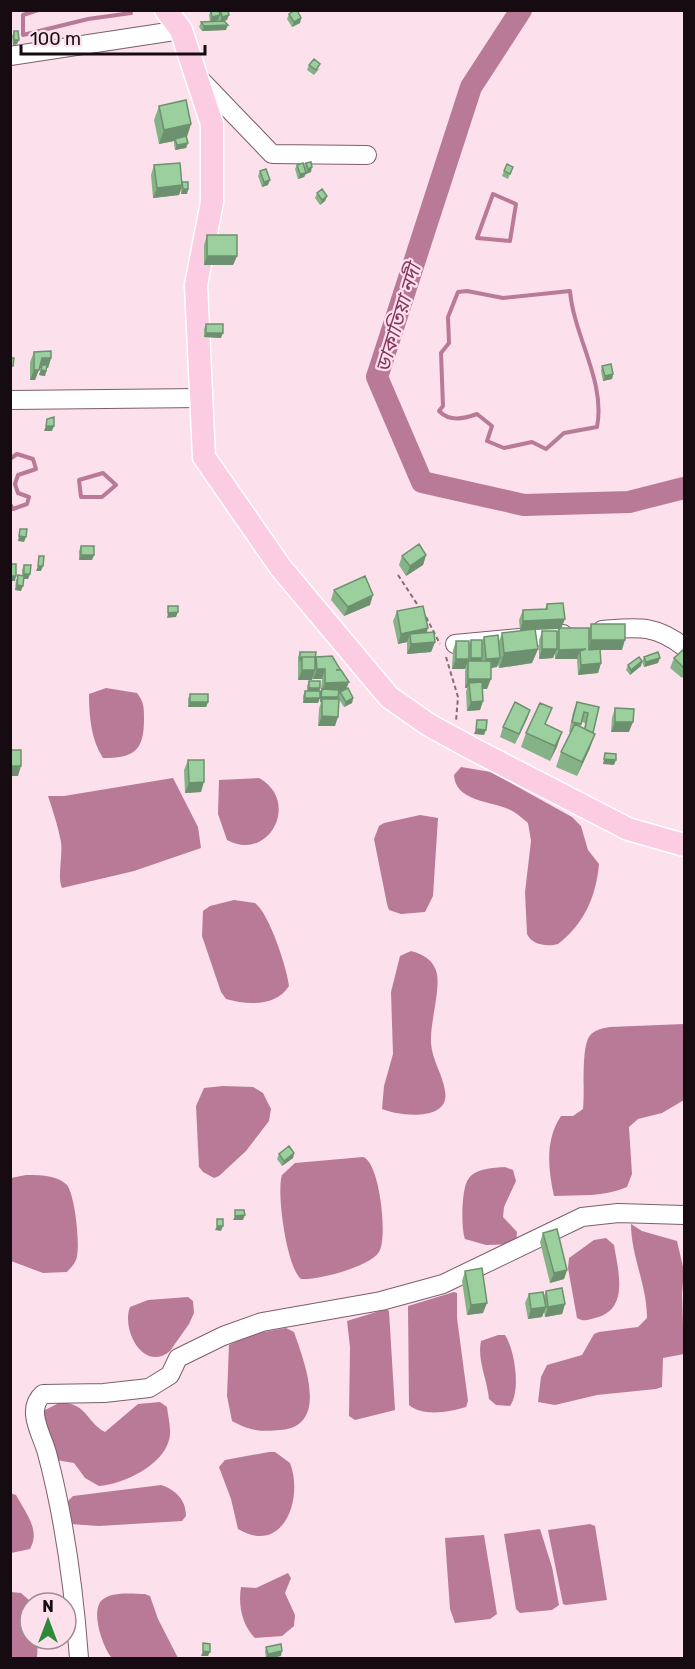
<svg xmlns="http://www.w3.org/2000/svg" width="695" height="1669" viewBox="0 0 695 1669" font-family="Rubik,'Noto Sans Bengali',sans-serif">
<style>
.water{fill:#b97a97}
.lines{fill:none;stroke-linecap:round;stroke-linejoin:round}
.stream{stroke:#b97a97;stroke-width:4}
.river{stroke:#b97a97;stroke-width:22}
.minor-casing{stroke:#7c5e6b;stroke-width:20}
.major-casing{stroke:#fff;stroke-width:25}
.path{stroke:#816e76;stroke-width:2;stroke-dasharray:4.5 3;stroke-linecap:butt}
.minor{stroke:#fff;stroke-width:18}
.major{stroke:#fccde2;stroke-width:22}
.wall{fill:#86b288;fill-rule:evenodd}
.shaded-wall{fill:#6d916f}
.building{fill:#9ccf9e;stroke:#6d916f;stroke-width:1.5}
.labels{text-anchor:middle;stroke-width:4.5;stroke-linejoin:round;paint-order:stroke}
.water-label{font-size:20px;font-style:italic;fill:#84365d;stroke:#fce0ec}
</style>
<rect width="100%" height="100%" fill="#fce0ec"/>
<path class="water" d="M 106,688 L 137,693 C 144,702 144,708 144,719 C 144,751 134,758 103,758 C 91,740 89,716 89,694 Z
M 461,767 L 491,772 L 572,817 L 581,826 L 588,850 L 599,864 C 596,897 584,924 558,944 C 547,947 532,945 527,934 L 525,892 L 531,841 L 528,823 C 522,818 516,812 508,809 C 490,801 455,801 454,775 Z
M 173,778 L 198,827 L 201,848 L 134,871 L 62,888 C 57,878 63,855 61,842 C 58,826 53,811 48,796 L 64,796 Z
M 259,778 C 301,801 269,863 227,840 L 218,814 L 219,780 Z
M 420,815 L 438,818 L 433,896 L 425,912 L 401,914 L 389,910 L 387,904 L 374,839 L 379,826 L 384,823 Z
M 234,900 L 255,903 C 269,913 287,968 289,986 C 276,1007 247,1005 226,999 L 221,992 L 202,936 L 203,911 L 210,906 Z
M 411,951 C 423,954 434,960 437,974 C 440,993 430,1022 431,1043 C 432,1060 443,1075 445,1091 C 451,1122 398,1116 382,1109 L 384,1086 L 393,1054 L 391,992 L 400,956 Z
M 684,1024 L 684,1100 L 662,1113 L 638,1119 L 629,1127 L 632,1174 L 627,1187 C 604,1197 579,1195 554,1196 C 548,1169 545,1140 561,1116 L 573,1116 L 583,1109 C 585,1092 581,1050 589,1037 C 593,1030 603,1028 610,1027 Z
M 223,1086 L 253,1087 L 263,1093 L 271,1109 L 269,1121 L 246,1151 L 219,1176 L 214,1178 L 203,1172 L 199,1167 L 196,1106 L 204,1088 Z
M 363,1157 C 380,1162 388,1239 379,1252 C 369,1267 319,1280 301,1279 C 287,1268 276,1192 282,1175 L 295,1163 Z
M 505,1167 L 513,1170 L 516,1181 L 504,1207 L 503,1217 L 517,1232 L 516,1244 L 486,1245 L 465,1239 C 461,1229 461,1187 469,1178 C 477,1168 493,1168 505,1167 Z
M 26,1175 C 39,1175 57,1175 67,1185 C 75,1195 81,1248 76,1260 C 74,1265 70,1268 67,1272 L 43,1273 L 11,1261 L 11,1178 Z
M 631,1224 L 642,1231 L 677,1241 L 684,1271 L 682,1294 L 684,1354 L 663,1358 L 662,1387 L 656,1389 L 597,1395 L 555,1405 L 538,1402 L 541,1377 L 547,1365 L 582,1355 L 594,1334 L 599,1332 L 638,1327 L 647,1318 C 647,1285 631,1256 631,1224 Z
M 606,1238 L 614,1245 C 618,1270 630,1310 595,1318 C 588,1320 584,1322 577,1318 L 568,1268 L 569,1258 L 594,1240 Z
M 454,1292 L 457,1293 L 457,1318 L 468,1401 L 466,1407 C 449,1412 423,1417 409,1405 L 408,1306 Z
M 188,1297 L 193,1301 L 194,1313 L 189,1324 L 170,1351 C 144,1373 121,1330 130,1307 L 148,1300 Z
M 386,1309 L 389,1311 L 395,1410 L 355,1420 L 349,1416 L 350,1347 L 347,1321 Z
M 286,1328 L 294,1332 C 304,1361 330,1426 281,1430 C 261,1432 250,1431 232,1421 L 227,1396 L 229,1345 L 252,1334 Z
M 498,1335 L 505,1335 C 515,1350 521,1392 510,1406 L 496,1405 L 489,1399 C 487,1379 477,1360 481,1341 Z
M 61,1402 C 89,1405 85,1421 105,1432 L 138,1404 L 160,1402 L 167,1407 C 168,1417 172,1430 169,1440 C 163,1465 124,1484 99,1486 L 85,1478 L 74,1463 L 56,1460 L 43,1426 L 43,1411 Z
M 269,1452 L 275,1452 L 290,1463 C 304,1499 283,1556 238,1529 L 231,1499 L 219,1467 L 225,1460 Z
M 161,1485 C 176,1490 186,1500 186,1516 L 182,1521 L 99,1526 L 70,1524 L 67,1502 L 73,1496 Z
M 10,1493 L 16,1495 C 25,1512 41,1530 30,1549 L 11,1553 Z
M 590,1524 L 595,1526 L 607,1600 L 566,1605 L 563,1604 L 548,1530 Z
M 540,1529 L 552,1567 L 559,1605 L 552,1610 L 520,1613 L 516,1609 L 504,1534 Z
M 484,1535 L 497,1614 L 490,1619 L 455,1623 L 450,1609 L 445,1538 Z
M 288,1573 L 291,1578 L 285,1593 L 295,1615 L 294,1626 L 282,1636 L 255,1638 C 242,1625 238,1605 241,1587 L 256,1588 Z
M 11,1592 L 21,1593 L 30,1601 L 30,1639 L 38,1639 L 37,1658 L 11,1658 Z
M 145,1594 L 150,1596 L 158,1619 L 178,1658 L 112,1658 C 103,1648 90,1611 102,1600 C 112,1591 133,1594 145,1594 Z"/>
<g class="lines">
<path class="stream" d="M 38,10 L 23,15 L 23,35 L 88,19 L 131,13 L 129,10
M 493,194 L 516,204 L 510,241 L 477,238 Z
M 467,291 L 503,298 L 570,291 C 574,337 606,382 597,427 L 564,433 L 546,449 L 532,442 L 504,448 L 487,441 L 492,426 L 477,414 C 463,419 450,422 439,411 L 443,406 L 441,353 L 449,343 L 448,317 L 458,292 Z
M 10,459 L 17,454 L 33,459 L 36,469 L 18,475 L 15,484 L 18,493 L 29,497 L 27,504 L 13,509 L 10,504
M 103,473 L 116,485 L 102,497 L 81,497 L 79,480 Z"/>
<path class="river" d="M 521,10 L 471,87 L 377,377 L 422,482 L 524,505 L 629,502 L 684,488"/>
<g class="minor-casing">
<path id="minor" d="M 10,56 L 181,30
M 197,76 L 272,154 L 367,155
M 10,400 L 201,398
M 602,630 C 637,627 655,624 684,647
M 455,644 L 563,634
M 79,1658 C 74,1589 65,1521 47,1453 C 42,1434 25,1410 43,1394 L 104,1393 L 149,1388 L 170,1375 L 178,1358 L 223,1336 L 262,1322 L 381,1301 L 443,1284 L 582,1217 L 618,1213 L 684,1215"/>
</g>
<g class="major-casing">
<path id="major" d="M 166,10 L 181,30 L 212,124 L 212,202 L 196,285 L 204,457 L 281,568 L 389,697 L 429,725 L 475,750 L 628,829 L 684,845"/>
</g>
<path class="path" d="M 398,575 L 419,607
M 426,617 L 440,644
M 446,657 L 458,697 L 456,721"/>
<use href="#minor" class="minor"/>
<use href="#major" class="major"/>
</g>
<path class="wall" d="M 211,10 L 219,13 L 220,10 L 227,20 L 224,21 L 226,30 L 202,31 L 199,27 L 201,22 L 210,21 L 209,15 Z
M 289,14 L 301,18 L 300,23 L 292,27 L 287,19 Z
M 14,31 L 17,44 L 13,45 L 12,36 Z
M 309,65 L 319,69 L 314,75 L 307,70 Z
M 159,106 L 191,124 L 187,137 L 188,143 L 186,148 L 175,150 L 174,144 L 174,141 L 159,144 L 154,120 Z
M 306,163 L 311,172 L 306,174 L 304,177 L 298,179 L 295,169 L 297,165 L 304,166 Z
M 154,165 L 182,183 L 188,189 L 187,194 L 181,194 L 181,190 L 179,195 L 153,198 L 151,175 Z
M 513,167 L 508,179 L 502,176 L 504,171 Z
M 260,171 L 268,185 L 262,187 L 258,176 Z
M 317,193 L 327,196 L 325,201 L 320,205 L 315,198 Z
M 207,235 L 237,256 L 233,265 L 204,265 L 204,245 Z
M 206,324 L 221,338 L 204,337 L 204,329 Z
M 34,352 L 51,358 L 48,368 L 47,368 L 45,376 L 39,375 L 41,368 L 39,368 L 35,380 L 30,380 L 30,362 Z
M 602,366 L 613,374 L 612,379 L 603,381 L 601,371 Z
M 81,546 L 94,555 L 92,560 L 79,560 L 79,551 Z
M 426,555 L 423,565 L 406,576 L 399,565 L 402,556 Z
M 24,565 L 30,574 L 28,579 L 23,579 L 21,591 L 15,590 L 16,580 L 18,575 L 22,576 L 22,570 Z
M 334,590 L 370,605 L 344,616 L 331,600 Z
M 547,604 L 561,628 L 589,630 L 591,624 L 622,650 L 600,650 L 601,663 L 598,673 L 578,675 L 577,659 L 555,659 L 555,653 L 553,658 L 539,659 L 539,640 L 542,631 L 557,633 L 558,629 L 535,630 L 538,649 L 532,663 L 499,668 L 498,664 L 497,667 L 491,668 L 487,689 L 483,689 L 483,701 L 480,710 L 467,711 L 466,692 L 467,688 L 465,688 L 465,671 L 467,663 L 465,669 L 452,669 L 453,650 L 456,641 L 469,645 L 471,640 L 482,642 L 484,637 L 499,641 L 502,633 L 526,630 L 520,630 L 519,620 L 523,610 L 545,609 Z
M 397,611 L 427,632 L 435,642 L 431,652 L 407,654 L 407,642 L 398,644 L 393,621 Z
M 684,649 L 684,675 L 682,678 L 670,668 L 674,658 Z
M 300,652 L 340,669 L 339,670 L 346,689 L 353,698 L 352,703 L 344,707 L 338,698 L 335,726 L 318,726 L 319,709 L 321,702 L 320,702 L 320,694 L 321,690 L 322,679 L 313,679 L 313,676 L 312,680 L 298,680 L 298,657 Z
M 644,657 L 658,663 L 644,667 L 642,662 Z
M 642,661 L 641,666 L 630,675 L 626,670 L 628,665 Z
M 309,681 L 320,688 L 318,703 L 303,703 L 303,696 L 305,691 L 307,691 L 307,686 Z
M 190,694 L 208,702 L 206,707 L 188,707 L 188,699 Z
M 577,702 L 599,707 L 590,748 L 577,776 L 556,767 L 561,752 L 571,733 L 569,732 L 573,712 ZM 582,722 L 585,723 L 584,729 L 580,727 Z
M 615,708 L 629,732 L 611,732 L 612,718 Z
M 530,710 L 515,744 L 500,737 L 503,727 Z
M 546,725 L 562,732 L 550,761 L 521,747 L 526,733 Z
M 188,760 L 201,792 L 185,793 L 184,770 Z
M 294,1153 L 293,1158 L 282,1166 L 277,1159 L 279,1154 Z
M 543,1233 L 567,1270 L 564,1279 L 550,1283 L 540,1242 Z
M 465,1271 L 483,1313 L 467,1315 L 462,1281 Z
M 546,1291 L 565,1304 L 562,1314 L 545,1317 L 544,1312 L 542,1317 L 528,1319 L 525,1303 L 529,1294 L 544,1296 Z
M 266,1647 L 281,1656 L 266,1659 L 265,1652 Z"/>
<path class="shaded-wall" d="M 220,15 L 218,20 L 210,22 L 212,17 Z
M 229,15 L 227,20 L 220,22 L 222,17 Z
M 301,18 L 300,23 L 292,27 L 294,22 Z
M 228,25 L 226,30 L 202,31 L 204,26 Z
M 14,40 L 19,40 L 17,44 L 13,45 Z
M 191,124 L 186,139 L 175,139 L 174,141 L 159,144 L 164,130 Z
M 188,143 L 186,148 L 175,150 L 177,145 Z
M 312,167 L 311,172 L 306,174 L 308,169 Z
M 306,173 L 304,177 L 298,179 L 300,174 Z
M 270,180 L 268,185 L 262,187 L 264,182 Z
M 182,185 L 179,195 L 153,198 L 157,188 Z
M 183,189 L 188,189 L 187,194 L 181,194 Z
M 327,196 L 325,201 L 320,205 L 322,200 Z
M 207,256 L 237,256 L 233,265 L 204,265 Z
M 206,333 L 223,333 L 221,338 L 204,337 Z
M 42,358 L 51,358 L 48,368 L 41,368 L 42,365 L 41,368 L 39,368 Z
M 34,370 L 39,370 L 35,380 L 30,380 Z
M 41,370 L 46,371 L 45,376 L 39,375 Z
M 613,374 L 612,379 L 603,381 L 605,376 Z
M 46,426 L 54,426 L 52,431 L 44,431 Z
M 19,536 L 26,537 L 24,542 L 18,541 Z
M 81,555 L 94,555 L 92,560 L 79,560 Z
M 426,555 L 423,565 L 406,576 L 410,566 Z
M 38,566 L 43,566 L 41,571 L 36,571 Z
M 24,574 L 30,574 L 28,579 L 22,579 Z
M 11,576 L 16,576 L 15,581 L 10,581 Z
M 17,585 L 23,586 L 21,591 L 15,590 Z
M 373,595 L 370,605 L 344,616 L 348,607 Z
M 178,612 L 176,617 L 167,618 L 168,613 Z
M 565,619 L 561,629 L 520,630 L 523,621 Z
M 428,628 L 425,638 L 410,634 L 407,642 L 398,644 L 401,634 Z
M 591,640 L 625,640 L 622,650 L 588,650 Z
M 435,642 L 431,652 L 407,654 L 411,644 Z
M 538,649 L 532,663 L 499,668 L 504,653 Z
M 542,649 L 557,649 L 553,658 L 539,659 Z
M 586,649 L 580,651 L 577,659 L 555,659 L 559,650 Z
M 471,658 L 482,658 L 479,668 L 468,665 Z
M 500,658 L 497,667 L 483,669 L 486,659 Z
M 660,658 L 658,663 L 644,667 L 646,662 Z
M 456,659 L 469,659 L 465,669 L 452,669 Z
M 642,661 L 641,666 L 630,675 L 631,670 Z
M 601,663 L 598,673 L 578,675 L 581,665 Z
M 317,669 L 325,669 L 322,679 L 313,679 Z
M 302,670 L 315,670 L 312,680 L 298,680 Z
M 468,679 L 491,679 L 487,689 L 470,688 L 469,683 L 467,688 L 465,688 Z
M 349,682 L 345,692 L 321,692 L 325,683 Z
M 309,688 L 320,688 L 318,693 L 307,693 Z
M 321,697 L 338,697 L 337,702 L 322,699 L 321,702 L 320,702 Z
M 305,698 L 320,698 L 318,703 L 303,703 Z
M 353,698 L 352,703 L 344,707 L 346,702 Z
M 483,701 L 480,710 L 467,711 L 471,702 Z
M 190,702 L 208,702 L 206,707 L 188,707 Z
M 530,710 L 527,719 L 515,744 L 519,734 Z
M 322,716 L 338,717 L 335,726 L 318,726 Z
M 615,722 L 633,722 L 629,732 L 611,732 Z
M 476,729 L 486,730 L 484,735 L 474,734 Z
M 562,732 L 557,747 L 550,761 L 555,746 Z
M 595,734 L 590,748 L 577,776 L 582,762 Z
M 604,759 L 616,760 L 614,765 L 603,764 Z
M 11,766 L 21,766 L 18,776 L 10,776 Z
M 204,782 L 201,792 L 185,793 L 189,783 Z
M 294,1153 L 293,1158 L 282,1166 L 284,1161 Z
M 245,1215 L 243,1220 L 233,1220 L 235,1216 Z
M 217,1226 L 223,1226 L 221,1231 L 215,1230 Z
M 567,1270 L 564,1279 L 550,1283 L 554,1273 Z
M 487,1303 L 483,1313 L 467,1315 L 471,1305 Z
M 565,1304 L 562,1314 L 545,1317 L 548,1307 Z
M 546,1307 L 542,1317 L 528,1319 L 531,1309 Z
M 203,1651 L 210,1652 L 208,1656 L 201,1656 Z
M 282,1651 L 281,1656 L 266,1659 L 268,1654 Z"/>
<path class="building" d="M 219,10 L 220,15 L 212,17 L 211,11 Z
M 221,10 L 228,10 L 229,15 L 222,17 Z
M 295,10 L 297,10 L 301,18 L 294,22 L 289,14 Z
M 224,21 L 228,25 L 204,26 L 201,22 Z
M 14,31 L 18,31 L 19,40 L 14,40 Z
M 314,59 L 320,64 L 316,70 L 309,65 Z
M 186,100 L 191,124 L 164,130 L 159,106 Z
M 186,136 L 188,143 L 177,145 L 175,139 Z
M 311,162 L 312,167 L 308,169 L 306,163 Z
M 180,163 L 182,185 L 157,188 L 154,165 Z
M 303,163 L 306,173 L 300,174 L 297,165 Z
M 507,164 L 513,167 L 510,174 L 504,171 Z
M 266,169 L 270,180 L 264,182 L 260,171 Z
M 182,182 L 188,182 L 188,189 L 183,189 Z
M 322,189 L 327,196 L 322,200 L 317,193 Z
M 207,235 L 237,235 L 237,256 L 207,256 Z
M 206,324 L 223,324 L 223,333 L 206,333 Z
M 51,351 L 51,358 L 42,358 L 39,370 L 34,370 L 34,352 Z
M 10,358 L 14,358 L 13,366 L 10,366 Z
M 611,364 L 613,374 L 605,376 L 602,366 Z
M 42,365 L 47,365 L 46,371 L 41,370 Z
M 54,417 L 54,426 L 46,426 L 47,419 Z
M 20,529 L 27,529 L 26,537 L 19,536 Z
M 419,544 L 426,555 L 410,566 L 402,556 Z
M 81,546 L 94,546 L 94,555 L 81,555 Z
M 39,556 L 44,556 L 43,566 L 38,566 Z
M 11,564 L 16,564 L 16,576 L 11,576 Z
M 24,565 L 31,565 L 30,574 L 24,574 Z
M 18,575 L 24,576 L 23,586 L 17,585 Z
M 365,576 L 373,595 L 348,607 L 334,590 Z
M 563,603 L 565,619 L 523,621 L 523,610 L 547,609 L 547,604 Z
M 168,606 L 178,606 L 178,612 L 168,613 Z
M 423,606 L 428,628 L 401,634 L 397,611 Z
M 591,624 L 625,624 L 625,640 L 591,640 Z
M 559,628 L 589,628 L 589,650 L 600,649 L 601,663 L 581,665 L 580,651 L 586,649 L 559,650 Z
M 535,629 L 538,649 L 504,653 L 502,633 Z
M 542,631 L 557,631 L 557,649 L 542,649 Z
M 434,632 L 435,642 L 411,644 L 410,634 Z
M 498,635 L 500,658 L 486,659 L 484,637 Z
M 471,640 L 482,640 L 482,658 L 471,658 Z
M 456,641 L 469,641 L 469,659 L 456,659 Z
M 684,649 L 684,668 L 674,658 Z
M 300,652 L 316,652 L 315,660 L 315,657 L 302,657 L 300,660 Z
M 658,652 L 660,658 L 646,662 L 644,657 Z
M 332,656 L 340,669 L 336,670 L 341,670 L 349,682 L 325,683 L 325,669 L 317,669 L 316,657 Z
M 302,657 L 315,657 L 315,670 L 302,670 Z
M 639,657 L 642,661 L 631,670 L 628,665 Z
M 468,661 L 491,661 L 491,679 L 468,679 Z
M 309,681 L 320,681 L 320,688 L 309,688 Z
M 482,682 L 483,701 L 471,702 L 469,683 Z
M 348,688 L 353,698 L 346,702 L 340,692 Z
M 322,689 L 339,690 L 338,697 L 321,697 Z
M 305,691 L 320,691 L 320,698 L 305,698 Z
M 190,694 L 208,694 L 208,702 L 190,702 Z
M 322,699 L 339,699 L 338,717 L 322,716 Z
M 515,702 L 530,710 L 519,734 L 503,727 Z
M 577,702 L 599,707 L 593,733 L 585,729 L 588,713 L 584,712 L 581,724 L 572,722 Z
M 540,703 L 552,708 L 545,724 L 562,732 L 555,746 L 526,733 Z
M 615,708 L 634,709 L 633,722 L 615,722 Z
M 477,720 L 487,720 L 486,730 L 476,729 Z
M 575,724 L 595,734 L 582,762 L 561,752 Z
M 11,750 L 21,750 L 21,766 L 11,766 Z
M 605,753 L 616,754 L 616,760 L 604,759 Z
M 188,760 L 204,760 L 204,782 L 189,783 Z
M 289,1146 L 294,1153 L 284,1161 L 279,1154 Z
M 235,1210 L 244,1210 L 245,1215 L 235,1216 Z
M 217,1219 L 223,1219 L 223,1226 L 217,1226 Z
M 557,1229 L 567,1270 L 554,1273 L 543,1233 Z
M 482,1268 L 487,1303 L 471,1305 L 465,1271 Z
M 562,1288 L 565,1304 L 548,1307 L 546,1291 Z
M 543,1292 L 546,1307 L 531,1309 L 529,1294 Z
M 203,1643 L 210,1644 L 210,1652 L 203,1651 Z
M 281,1644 L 282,1651 L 268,1654 L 266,1647 Z"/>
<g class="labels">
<g class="water-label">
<text transform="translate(398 318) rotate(-73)" y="7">ডাকাতিয়া নদী</text>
</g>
</g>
<rect width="695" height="1669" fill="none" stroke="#160b10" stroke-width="24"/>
<g transform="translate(48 1621)"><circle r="28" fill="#fce0ec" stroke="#a08b94" stroke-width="1.5"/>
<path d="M0-4.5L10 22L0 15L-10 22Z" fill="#2e8a3b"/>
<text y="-9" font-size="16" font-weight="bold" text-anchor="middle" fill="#160b10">N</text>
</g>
<path d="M21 45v9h184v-9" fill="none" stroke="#160b10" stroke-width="3"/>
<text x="30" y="45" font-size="18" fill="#160b10" stroke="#fce0ec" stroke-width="4.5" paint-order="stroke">100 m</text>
</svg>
